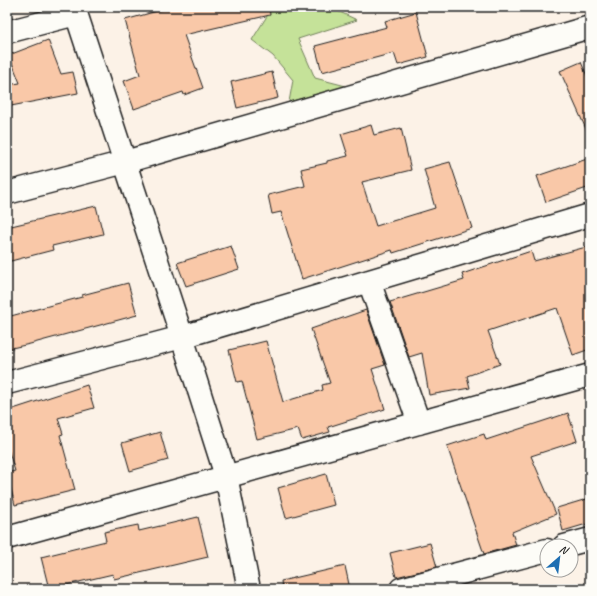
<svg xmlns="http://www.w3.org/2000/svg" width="597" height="596" viewBox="0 0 597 596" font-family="Caveat,sans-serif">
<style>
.green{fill:#c5e299;stroke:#707f5a}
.building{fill:#f9c8a8;stroke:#1c1c1c}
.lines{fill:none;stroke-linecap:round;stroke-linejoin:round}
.minor-casing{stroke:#1c1c1c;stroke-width:25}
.minor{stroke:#fdfcf7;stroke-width:22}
</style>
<rect width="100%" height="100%" fill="#fcf2e7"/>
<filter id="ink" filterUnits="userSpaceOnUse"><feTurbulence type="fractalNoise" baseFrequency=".025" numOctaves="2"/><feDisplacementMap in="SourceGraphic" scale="8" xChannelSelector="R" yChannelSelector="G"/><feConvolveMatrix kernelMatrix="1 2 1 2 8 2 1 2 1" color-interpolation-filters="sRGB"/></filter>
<g filter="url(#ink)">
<path class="green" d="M 263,7 L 329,7 L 357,20 L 298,39 L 315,78 L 346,86 L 289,102 L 293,80 L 273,56 L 252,40 L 267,16 Z"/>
<path class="building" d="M 172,7 L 269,7 L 270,15 L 184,35 L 203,88 L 184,95 L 183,92 L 134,109 L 124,81 L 140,75 L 125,20 Z
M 416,12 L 428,57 L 398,65 L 394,53 L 322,72 L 315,46 L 387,27 L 385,21 Z
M 48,40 L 61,74 L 73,72 L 78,93 L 11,106 L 7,85 L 20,83 L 9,55 Z
M 581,62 L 590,83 L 590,138 L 560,71 Z
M 272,72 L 278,98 L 237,108 L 231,82 Z
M 371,125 L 374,135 L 401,128 L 411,170 L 362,182 L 376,226 L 435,208 L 424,169 L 450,162 L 472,228 L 393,253 L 392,250 L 302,279 L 281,212 L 272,214 L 268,195 L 305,186 L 301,169 L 327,163 L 327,161 L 348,156 L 341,134 Z
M 590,158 L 590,187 L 546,202 L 537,176 Z
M 96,206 L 103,234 L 52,246 L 53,250 L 7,262 L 7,227 Z
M 231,246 L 239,269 L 186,286 L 177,263 Z
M 590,246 L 590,349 L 573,355 L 557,308 L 488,331 L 500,364 L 467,376 L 470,388 L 429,395 L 422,353 L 409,357 L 390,302 L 464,280 L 462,274 L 531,251 L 534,261 Z
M 128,283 L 137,315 L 30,344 L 7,349 L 7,317 L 82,297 L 82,295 Z
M 366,310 L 385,365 L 372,369 L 385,409 L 328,427 L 330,432 L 302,440 L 298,429 L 257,439 L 242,381 L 237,382 L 229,350 L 266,341 L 283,402 L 323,390 L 322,385 L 330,383 L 311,329 Z
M 87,385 L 94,408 L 58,418 L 63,434 L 60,435 L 75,490 L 15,505 L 7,473 L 15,471 L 7,446 L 7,411 Z
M 568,413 L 577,441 L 531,456 L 556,514 L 512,532 L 516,545 L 484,554 L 447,446 L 484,434 L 486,440 Z
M 160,432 L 168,460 L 130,471 L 122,443 Z
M 326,474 L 334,505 L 286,518 L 278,488 Z
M 590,498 L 590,523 L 563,531 L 557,508 Z
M 198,517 L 208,557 L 114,579 L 113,574 L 49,589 L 41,557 L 106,541 L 104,532 L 138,525 L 139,531 Z
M 430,543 L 437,567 L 396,577 L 390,553 Z
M 345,566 L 350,589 L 282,589 L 281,581 Z"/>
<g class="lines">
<g class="minor-casing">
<path id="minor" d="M 74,7 L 182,337 L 226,476 L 249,589
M 7,32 L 76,14
M 7,193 L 125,162 L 590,27
M 369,281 L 419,423
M 7,383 L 182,337 L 590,215
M 7,538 L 590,375
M 564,546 L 590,539
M 401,589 L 547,550"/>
</g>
<use href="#minor" class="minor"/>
</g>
</g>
<rect width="597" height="596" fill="none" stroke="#fdfcf7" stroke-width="24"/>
<rect x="12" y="12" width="573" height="572" fill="none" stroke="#1c1c1c" stroke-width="1.5" filter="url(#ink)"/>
<g transform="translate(559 558) rotate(28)"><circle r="19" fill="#fdfcf7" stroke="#a3a29f"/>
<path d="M0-3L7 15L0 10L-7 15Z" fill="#1f6fb2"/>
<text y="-6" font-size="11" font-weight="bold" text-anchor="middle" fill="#1c1c1c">N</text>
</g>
</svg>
